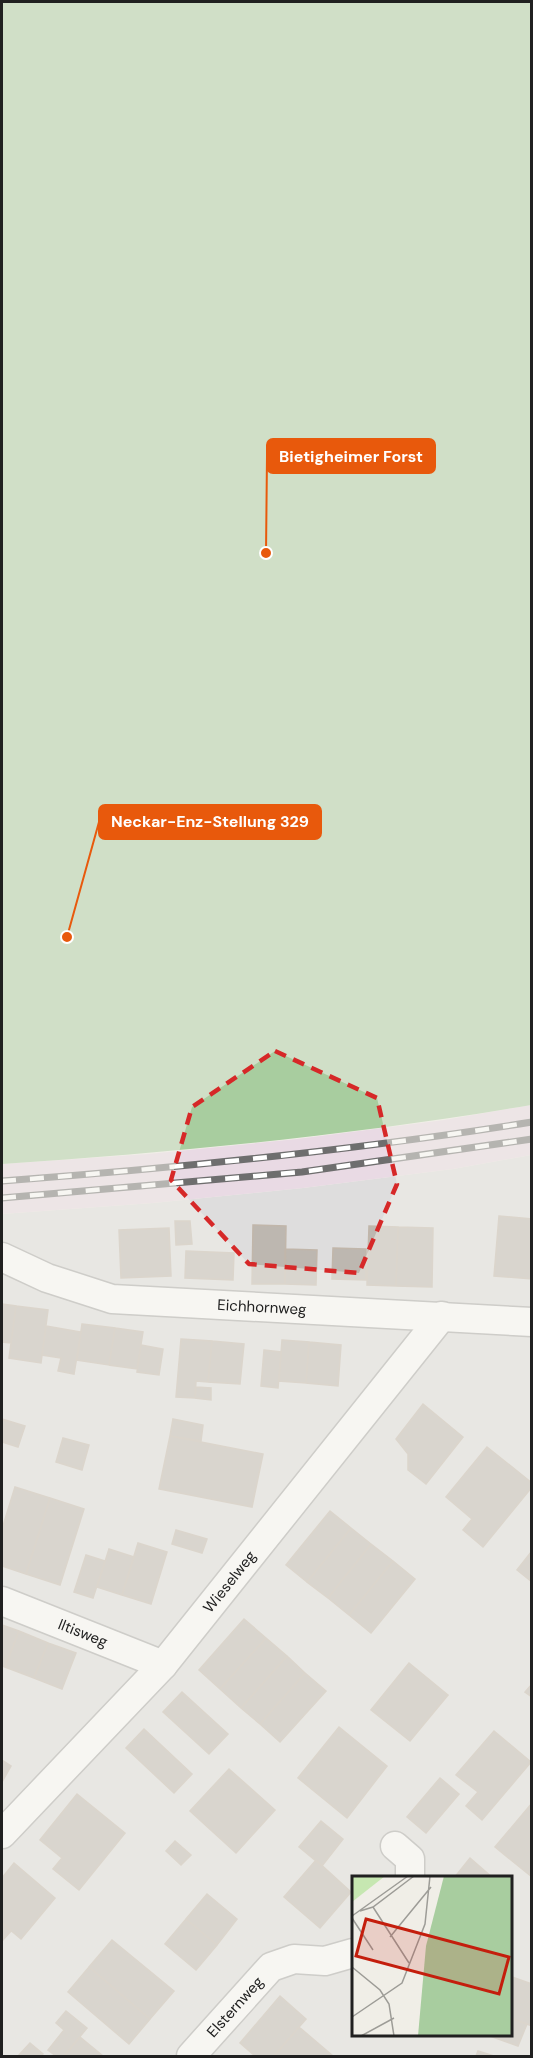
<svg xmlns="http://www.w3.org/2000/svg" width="533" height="2058" viewBox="0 0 533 2058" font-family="'DM Sans',sans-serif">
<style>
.residential{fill:#dedddd;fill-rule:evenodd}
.industrial{fill:#e9dae4}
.forest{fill:#a8cd9f}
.building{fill:#bdb7b0;stroke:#c1b6aa;stroke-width:1.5}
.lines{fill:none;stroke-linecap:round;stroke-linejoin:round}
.street-casing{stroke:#a4a4a4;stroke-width:31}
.street{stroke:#fff;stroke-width:28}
.rail-casing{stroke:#6e6e6e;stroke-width:7}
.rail{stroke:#fff;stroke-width:4.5;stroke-dasharray:14;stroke-linecap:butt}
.marked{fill:none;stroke:#d62828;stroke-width:4.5;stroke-dasharray:12 8;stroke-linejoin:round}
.labels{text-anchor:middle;stroke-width:4.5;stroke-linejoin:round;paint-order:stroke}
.street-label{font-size:15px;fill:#202020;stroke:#fff}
.inset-road{fill:none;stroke:#9d9c97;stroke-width:1.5}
.view{fill:#c41e0d;fill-opacity:0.15;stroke:#c41e0d;stroke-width:3}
.inset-edge{fill:none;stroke:#202020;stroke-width:3}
.leader{fill:none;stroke:#e8590c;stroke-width:2}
.callout-dot{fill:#e8590c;stroke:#fff;stroke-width:2}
.callout{fill:#e8590c;stroke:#e8590c;stroke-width:2}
.callout-label{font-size:16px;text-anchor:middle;font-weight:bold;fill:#fff}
</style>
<rect width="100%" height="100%" fill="#f0eee7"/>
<path class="residential" d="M 531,1155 L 531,2056 L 2,2056 L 2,1214 L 153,1203 L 303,1188 L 453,1169 ZM 353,1878 L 510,1878 L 510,2036 L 353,2036 Z"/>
<path class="industrial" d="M 531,1105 L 531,1155 L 453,1169 L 303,1188 L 153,1203 L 2,1214 L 2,1164 L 148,1154 L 297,1139 L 444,1120 Z"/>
<path class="forest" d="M 2,2 L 531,2 L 531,1105 C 356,1135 179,1152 2,1164 Z"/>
<path class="building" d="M 499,1216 L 532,1219 L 532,1279 L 494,1276 Z
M 175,1221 L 190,1221 L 192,1244 L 176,1245 Z
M 253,1225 L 286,1226 L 285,1284 L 252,1284 Z
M 369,1226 L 398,1227 L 396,1286 L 367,1285 Z
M 398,1227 L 433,1228 L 432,1287 L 396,1286 Z
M 169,1228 L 171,1276 L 121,1278 L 119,1230 Z
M 333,1248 L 366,1249 L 366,1280 L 332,1279 Z
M 285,1249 L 317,1250 L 316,1285 L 285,1284 Z
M 186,1251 L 234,1253 L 233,1280 L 185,1278 Z
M 2,1304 L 16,1306 L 11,1343 L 2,1342 Z
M 16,1306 L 48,1310 L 41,1363 L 9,1358 Z
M 82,1324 L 115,1328 L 109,1365 L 77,1360 Z
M 46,1326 L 81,1332 L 74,1374 L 58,1371 L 61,1358 L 42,1355 Z
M 115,1328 L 143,1332 L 137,1369 L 109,1365 Z
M 181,1339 L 212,1341 L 208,1382 L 196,1381 L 195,1398 L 176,1397 Z
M 282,1340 L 309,1342 L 306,1383 L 279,1381 Z
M 212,1341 L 244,1344 L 240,1384 L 208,1382 Z
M 309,1342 L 341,1345 L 338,1386 L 306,1383 Z
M 141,1345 L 163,1349 L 159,1375 L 137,1372 Z
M 264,1350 L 281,1352 L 278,1388 L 261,1386 Z
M 196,1387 L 211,1388 L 211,1400 L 195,1398 Z
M 423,1404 L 463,1437 L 426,1484 L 408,1470 L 408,1454 L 396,1439 Z
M 2,1419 L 25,1426 L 18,1447 L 2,1442 Z
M 173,1419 L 203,1425 L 201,1441 L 170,1436 Z
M 170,1436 L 263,1454 L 252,1507 L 159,1489 Z
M 63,1438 L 89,1445 L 82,1470 L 56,1462 Z
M 487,1447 L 532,1483 L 532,1487 L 483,1547 L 463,1530 L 472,1519 L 446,1497 Z
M 15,1487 L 50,1498 L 26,1574 L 2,1566 L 2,1529 Z
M 50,1498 L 84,1509 L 60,1585 L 26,1574 Z
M 330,1511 L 351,1528 L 307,1582 L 286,1565 Z
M 351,1528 L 371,1544 L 328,1598 L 307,1582 Z
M 176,1530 L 207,1539 L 202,1553 L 172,1544 Z
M 138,1543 L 167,1552 L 151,1604 L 122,1595 Z
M 371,1544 L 393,1561 L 349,1615 L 328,1598 Z
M 109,1549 L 134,1557 L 122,1595 L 97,1587 Z
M 532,1551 L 532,1582 L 517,1570 Z
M 86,1555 L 105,1561 L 93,1598 L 74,1592 Z
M 393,1561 L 415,1579 L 371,1633 L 349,1615 Z
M 244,1619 L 266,1638 L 220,1689 L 199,1670 Z
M 2,1625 L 19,1631 L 5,1667 L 2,1666 Z
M 19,1631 L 48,1643 L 34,1678 L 5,1667 Z
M 266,1638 L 287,1656 L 241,1708 L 220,1689 Z
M 48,1643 L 76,1653 L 62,1689 L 34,1678 Z
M 287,1656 L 305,1673 L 260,1724 L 241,1708 Z
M 409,1663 L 448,1695 L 410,1741 L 371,1710 Z
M 305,1673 L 326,1691 L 280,1742 L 260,1724 Z
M 532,1684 L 532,1697 L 525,1692 Z
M 182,1692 L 228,1734 L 209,1754 L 163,1712 Z
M 339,1727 L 387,1766 L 347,1818 L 298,1778 Z
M 144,1729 L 192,1774 L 174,1793 L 126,1748 Z
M 494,1731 L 531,1762 L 482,1820 L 466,1806 L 478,1792 L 456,1775 Z
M 2,1760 L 11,1766 L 2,1782 Z
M 229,1769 L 275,1810 L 236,1853 L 190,1811 Z
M 440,1778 L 459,1794 L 426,1833 L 407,1817 Z
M 77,1794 L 125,1833 L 79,1890 L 53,1869 L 62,1858 L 40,1840 Z
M 532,1803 L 532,1877 L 495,1847 Z
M 321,1821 L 343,1839 L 322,1866 L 299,1847 Z
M 175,1841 L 191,1855 L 181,1865 L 166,1851 Z
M 470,1858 L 493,1878 L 454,1878 Z
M 316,1860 L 351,1892 L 320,1928 L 284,1897 Z
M 14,1863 L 55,1898 L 21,1939 L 2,1923 L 2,1878 Z
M 207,1894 L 237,1919 L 217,1945 L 186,1919 Z
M 186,1919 L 217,1945 L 196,1970 L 165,1944 Z
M 2,1923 L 11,1931 L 2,1941 Z
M 112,1940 L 174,1991 L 150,2019 L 89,1967 Z
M 89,1967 L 150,2019 L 129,2044 L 68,1992 Z
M 512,1977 L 532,1984 L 532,2026 L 510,2018 Z
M 280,1996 L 306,2019 L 274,2056 L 255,2056 L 240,2043 Z
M 66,2011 L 87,2028 L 64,2056 L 56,2056 L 48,2050 L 64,2030 L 56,2023 Z
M 510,2018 L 527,2024 L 518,2046 L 490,2036 L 510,2036 Z
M 299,2027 L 333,2056 L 274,2056 Z
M 80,2037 L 103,2056 L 64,2056 Z
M 30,2043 L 43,2054 L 40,2056 L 18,2056 Z
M 478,2051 L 494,2056 L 476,2056 Z"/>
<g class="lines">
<g class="street-casing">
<g id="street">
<path id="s1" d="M 2,1257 L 47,1278 L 112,1299 L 532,1322"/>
<path id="s2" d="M 2,1601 L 163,1665"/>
<path id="s3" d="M 2,1834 L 163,1665 L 442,1316"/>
<path d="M 395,1846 L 410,1859 L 410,1878"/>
<path id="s4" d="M 191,2056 L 271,1967 L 294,1959 L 325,1961 L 353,1953"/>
</g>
</g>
<use href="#street" class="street"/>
<g class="rail-casing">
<path id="rail" d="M 2,1181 C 179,1168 356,1150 532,1122
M 2,1198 L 302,1172 L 532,1139"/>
</g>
<use href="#rail" class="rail"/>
</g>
<path d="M0 0H533V2058H0ZM 275,1051 L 377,1098 L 397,1184 L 359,1273 L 249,1264 L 171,1180 L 192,1107 Z" fill="#f0eee7" fill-opacity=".55" fill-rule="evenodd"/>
<path class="marked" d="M 275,1051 L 377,1098 L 397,1184 L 359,1273 L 249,1264 L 171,1180 L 192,1107 Z"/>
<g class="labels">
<g class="street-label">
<text dy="5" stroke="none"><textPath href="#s1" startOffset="268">Eichhornweg</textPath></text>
<text dy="5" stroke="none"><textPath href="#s3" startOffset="340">Wieselweg</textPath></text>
<text dy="5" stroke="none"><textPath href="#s2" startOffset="87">Iltisweg</textPath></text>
<text dy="5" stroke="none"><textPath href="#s4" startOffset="66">Elsternweg</textPath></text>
</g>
</g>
<g transform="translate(352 1876)">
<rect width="160" height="160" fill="#f0eee7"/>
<path d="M 0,0 L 33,0 L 0,26 Z" fill="#c6e7b1"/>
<path d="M 92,0 L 160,0 L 160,160 L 66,160 L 74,70 Z" fill="#a8cd9f"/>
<path class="inset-road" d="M 21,31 L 57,87M 8,35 L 21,31 L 62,0M 0,40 L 56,0M 0,42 L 21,74M 38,61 L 79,11M 0,91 L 28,114 L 37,128 L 42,160M 0,141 L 50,107 L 73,48 L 78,0M 9,160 L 42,142"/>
<path class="view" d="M 14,43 L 157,81 L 147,118 L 4,80 Z"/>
<rect width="160" height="160" class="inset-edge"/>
</g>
<path class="leader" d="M266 553L267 456M67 937L99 822"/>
<g class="callout-dot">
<circle cx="266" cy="553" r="6"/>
<circle cx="67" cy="937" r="6"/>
</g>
<g class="callout">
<rect x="267" y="439" width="168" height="34" rx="6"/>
<rect x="99" y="805" width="222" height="34" rx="6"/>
</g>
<g class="callout-label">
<text x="351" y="462">Bietigheimer Forst</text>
<text x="210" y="827">Neckar-Enz-Stellung 329</text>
</g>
<rect width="533" height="2058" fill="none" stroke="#202020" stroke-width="6"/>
</svg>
